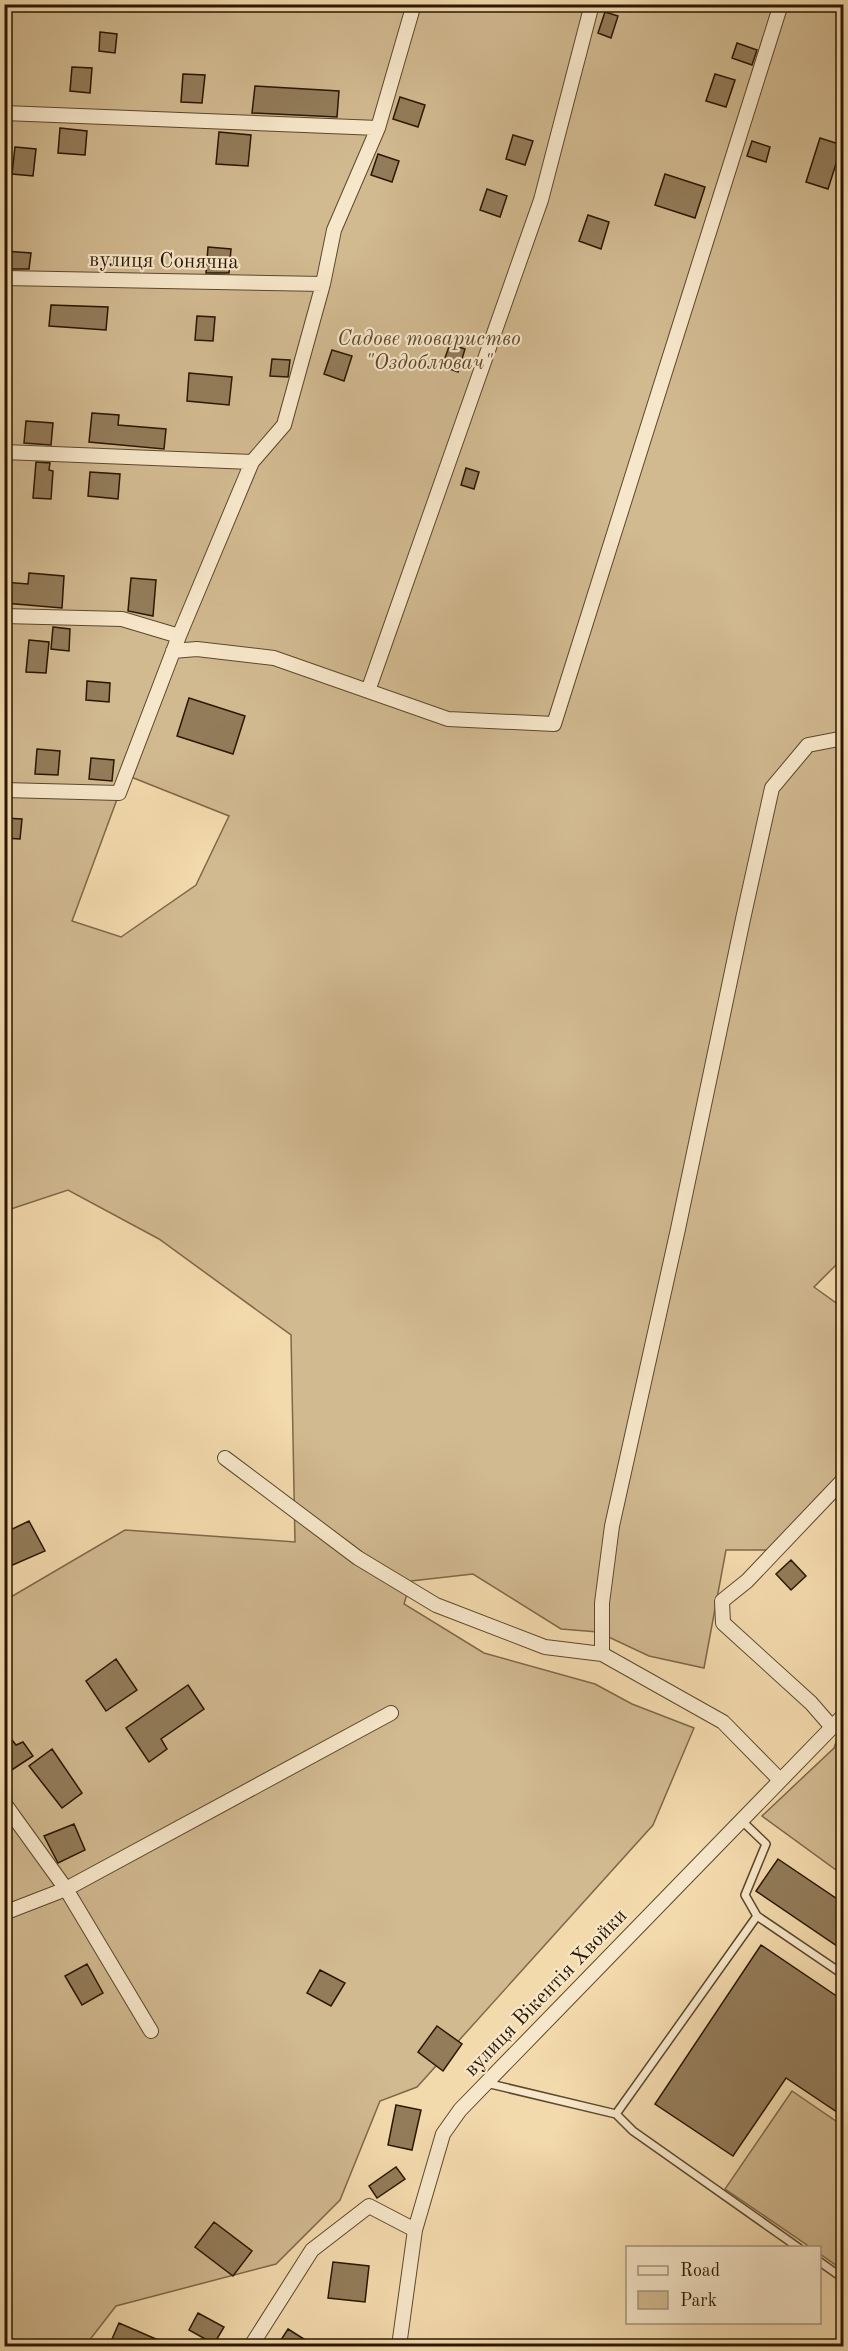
<svg xmlns="http://www.w3.org/2000/svg" width="848" height="2351" viewBox="0 0 848 2351" font-family="'Old Standard TT',serif">
<style>
.green{fill:#d1b990;stroke:#7e6848;stroke-width:1.5;fill-rule:evenodd}
.building{fill:#937c5a;stroke:#2a1701;stroke-width:1.5}
.lines{fill:none;stroke-linecap:round;stroke-linejoin:round}
.lane-casing{stroke:#5c482c;stroke-width:10}
.street-casing{stroke:#5c482c;stroke-width:16}
.lane{stroke:#f7e7ca;stroke-width:7}
.street{stroke:#f7e7ca;stroke-width:14}
.labels{text-anchor:middle;stroke-width:4.5;stroke-linejoin:round;paint-order:stroke}
.street-label{font-size:21px;fill:#2a1701;stroke:#f7e7ca}
.park-label{font-size:21px;font-style:italic;fill:#5c482c;stroke:#f7e7ca}
</style>
<rect width="100%" height="100%" fill="#f3daad"/>
<filter id="stains"><feTurbulence type="fractalNoise" baseFrequency=".00333" numOctaves="4"/><feColorMatrix values="0 0 0 0 .2 0 0 0 0 .09 0 0 0 0 .02 0 0 0 .5 -.17"/></filter>
<radialGradient id="worn" r=".72"><stop offset=".6" stop-color="#630" stop-opacity="0"/><stop offset="1" stop-color="#630" stop-opacity=".3"/></radialGradient>
<path class="green" d="M 5,5 L 843,5 L 844,1257 L 814,1287 L 843,1308 L 843,1479 L 776,1550 L 726,1550 L 704,1668 L 649,1656 L 598,1632 L 561,1629 L 473,1574 L 411,1581 L 404,1604 L 484,1653 L 595,1684 L 632,1704 L 694,1728 L 653,1825 L 417,2087 L 380,2101 L 340,2200 L 276,2264 L 116,2306 L 85,2346 L 5,2346 L 4,1601 L 125,1530 L 295,1542 L 291,1335 L 159,1239 L 68,1190 L 5,1211 ZM 126,775 L 229,816 L 196,885 L 121,937 L 72,921 Z
M 843,1723 L 843,1875 L 762,1816 L 834,1748 Z
M 792,2091 L 843,2126 L 843,2270 L 820,2254 L 820,2248 L 810,2247 L 725,2189 Z"/>
<path class="building" d="M 605,12 L 618,16 L 611,38 L 598,33 Z
M 100,32 L 117,34 L 115,53 L 99,51 Z
M 737,43 L 757,50 L 752,65 L 732,58 Z
M 72,67 L 92,68 L 90,93 L 70,91 Z
M 183,74 L 205,75 L 202,103 L 181,102 Z
M 715,74 L 735,80 L 726,107 L 706,101 Z
M 255,86 L 339,91 L 337,117 L 252,113 Z
M 400,97 L 425,105 L 418,127 L 393,119 Z
M 60,128 L 87,131 L 85,155 L 58,153 Z
M 219,132 L 251,135 L 248,166 L 216,164 Z
M 513,135 L 533,141 L 525,165 L 506,159 Z
M 820,138 L 842,145 L 828,189 L 806,182 Z
M 752,141 L 770,147 L 766,162 L 747,156 Z
M 15,147 L 36,149 L 33,176 L 12,174 Z
M 378,154 L 399,161 L 392,182 L 371,175 Z
M 665,174 L 705,187 L 695,218 L 655,205 Z
M 487,189 L 507,196 L 500,217 L 480,210 Z
M 588,215 L 609,222 L 601,249 L 579,241 Z
M 208,247 L 231,249 L 229,273 L 206,273 Z
M 4,251 L 31,253 L 29,269 L 4,269 Z
M 51,305 L 108,307 L 106,330 L 49,326 Z
M 197,316 L 215,317 L 213,341 L 195,340 Z
M 450,344 L 465,349 L 458,372 L 442,366 Z
M 332,350 L 352,356 L 344,381 L 324,374 Z
M 272,359 L 290,360 L 288,377 L 270,376 Z
M 189,373 L 232,377 L 229,405 L 187,401 Z
M 92,413 L 119,415 L 118,425 L 166,429 L 164,449 L 89,442 Z
M 26,421 L 53,423 L 51,445 L 24,443 Z
M 36,462 L 50,463 L 49,470 L 53,471 L 51,499 L 33,498 Z
M 466,468 L 479,472 L 474,489 L 461,485 Z
M 90,472 L 120,474 L 118,499 L 88,496 Z
M 29,573 L 64,576 L 62,608 L 4,603 L 4,582 L 28,584 Z
M 131,578 L 156,580 L 153,616 L 128,611 Z
M 53,627 L 70,629 L 69,651 L 51,649 Z
M 29,640 L 49,642 L 46,673 L 26,672 Z
M 87,681 L 110,683 L 109,702 L 86,700 Z
M 189,698 L 245,716 L 233,754 L 177,736 Z
M 37,749 L 60,751 L 58,775 L 35,774 Z
M 91,758 L 114,760 L 112,781 L 89,779 Z
M 4,818 L 22,819 L 20,839 L 4,838 Z
M 29,1521 L 45,1551 L 8,1567 L 4,1560 L 4,1533 Z
M 791,1560 L 806,1576 L 791,1590 L 776,1574 Z
M 116,1659 L 137,1690 L 106,1711 L 86,1681 Z
M 188,1685 L 204,1709 L 161,1739 L 167,1749 L 149,1762 L 126,1728 Z
M 4,1730 L 16,1745 L 23,1742 L 33,1756 L 4,1775 Z
M 52,1749 L 82,1793 L 62,1808 L 29,1766 Z
M 74,1824 L 85,1850 L 58,1863 L 44,1836 Z
M 778,1859 L 843,1903 L 843,1950 L 756,1891 Z
M 761,1945 L 838,1997 L 843,2003 L 843,2116 L 786,2078 L 733,2156 L 655,2104 Z
M 87,1964 L 103,1993 L 82,2005 L 65,1976 Z
M 320,1970 L 345,1983 L 331,2006 L 307,1993 Z
M 437,2026 L 462,2044 L 443,2071 L 418,2052 Z
M 396,2105 L 421,2110 L 412,2150 L 388,2145 Z
M 396,2167 L 405,2179 L 377,2198 L 369,2186 Z
M 214,2222 L 252,2251 L 233,2276 L 195,2247 Z
M 333,2262 L 369,2266 L 365,2302 L 328,2298 Z
M 198,2313 L 224,2327 L 214,2344 L 189,2330 Z
M 119,2323 L 172,2346 L 109,2346 Z
M 288,2329 L 315,2346 L 277,2346 Z"/>
<g class="lines">
<g class="lane-casing">
<path id="lane" d="M 741,1820 L 766,1844 L 745,1895 L 757,1916
M 486,2083 L 616,2114 L 633,2131 L 799,2248
M 616,2114 L 757,1916 L 844,1975
M 820,2262 L 844,2279"/>
</g>
<g class="street-casing">
<path id="street" d="M 4,113 L 378,128
M 4,278 L 323,284
M 4,452 L 252,462
M 4,616 L 122,619 L 179,636
M 173,651 L 197,649 L 274,658 L 448,719 L 554,724 L 781,4
M 368,691 L 541,200 L 592,4
M 4,790 L 119,793 L 179,636 L 252,462 L 284,425 L 323,284 L 334,230 L 378,128 L 414,4
M 225,1458 L 358,1558 L 436,1605 L 545,1647 L 602,1654
M 831,1726 L 811,1703 L 723,1623 L 722,1601 L 747,1581 L 844,1479
M 780,1780 L 723,1722 L 602,1654 L 602,1603 L 612,1526 L 678,1229 L 743,919 L 772,788 L 808,745 L 844,738
M 4,1803 L 66,1889 L 4,1913
M 151,2031 L 66,1889 L 391,1713
M 4,2342 L 10,2346
M 251,2346 L 312,2250 L 369,2206 L 415,2230
M 399,2346 L 415,2230 L 443,2134 L 460,2110 L 844,1715"/>
</g>
<use href="#lane" class="lane"/>
<use href="#street" class="street"/>
</g>
<g class="labels">
<g class="street-label">
<text transform="translate(164 260) rotate(1)" y="7">вулиця Сонячна</text>
<text transform="translate(545 1992) rotate(-46)" y="7">вулиця Вікентія Хвойки</text>
</g>
<g class="park-label">
<text x="429" y="345">Садове товариство<tspan x="429" dy="24">"Оздоблювач"</tspan></text>
</g>
</g>
<rect width="848" height="2351" fill="none" stroke="#f3daad" stroke-width="24"/>
<rect x="6" y="6" width="836" height="2339" fill="none" stroke="#2a1701" stroke-width="3"/>
<rect x="12" y="12" width="824" height="2327" fill="none" stroke="#2a1701" stroke-width="1.5"/>
<rect x="626" y="2246" width="195" height="78" fill="#f7e7ca" stroke="#a5947a" stroke-width="1.5"/>
<rect x="638" y="2266" width="30" height="9" fill="#f7e7ca" stroke="#a5947a" stroke-width="1.5"/>
<text x="680" y="2276" font-size="18" fill="#2a1701">Road</text>
<rect x="638" y="2291" width="30" height="18" fill="#d1b990" stroke="#a5947a" stroke-width="1.5"/>
<text x="680" y="2306" font-size="18" fill="#2a1701">Park</text>
<rect width="100%" height="100%" filter="url(#stains)"/>
<rect width="100%" height="100%" fill="url(#worn)"/>
</svg>
